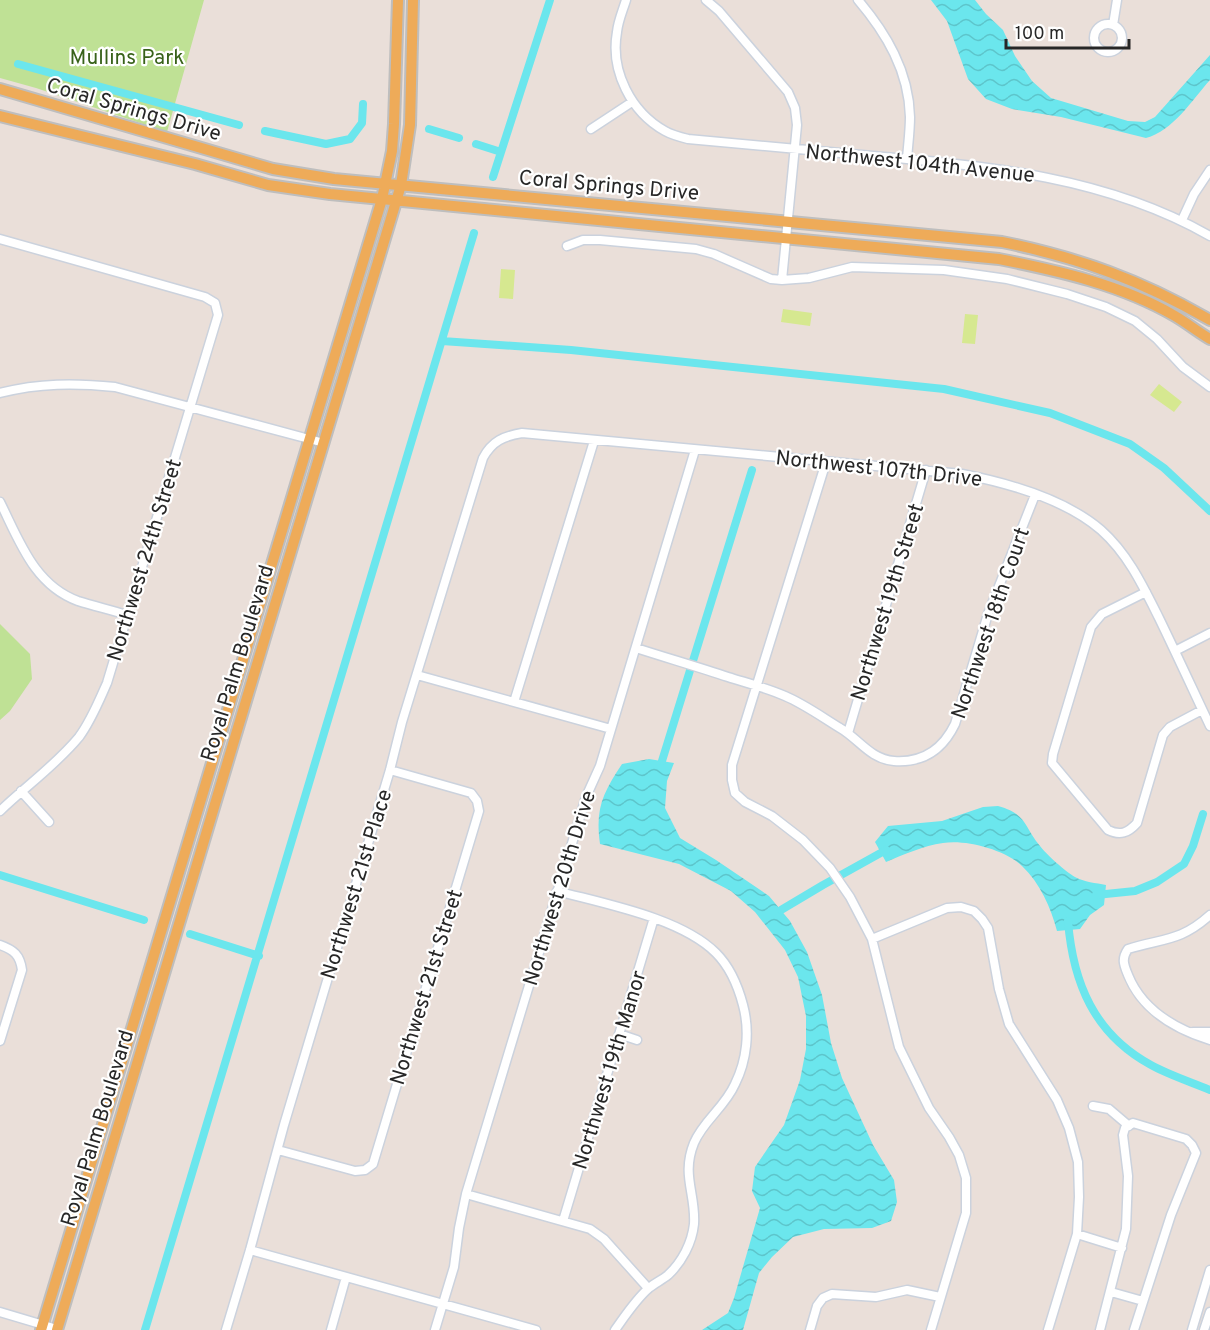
<svg xmlns="http://www.w3.org/2000/svg" width="1210" height="1330" viewBox="0 0 1210 1330" font-family="Overpass,sans-serif">
<style>
.grass{fill:#bfe195}
.pitch{fill:#d6e890}
.water{fill:url(#water-waves)}
.lines{fill:none;stroke-linecap:round;stroke-linejoin:round}
.canal{stroke:#6be6ed;stroke-width:8}
.minor-casing{stroke:#cbd2dd;stroke-width:11}
.major-casing{stroke:#bebebe;stroke-width:14}
.minor{stroke:#fff;stroke-width:8}
.major{stroke:#eeab59;stroke-width:10}
.labels{text-anchor:middle;stroke-width:4.5;stroke-linejoin:round;paint-order:stroke}
.park-label{font-size:21px;fill:#38621a;stroke:#fff}
.street-label{font-size:21px;fill:#272727;stroke:#fff}
</style>
<defs>
<pattern id="water-waves" width="16" height="10" patternUnits="userSpaceOnUse" patternTransform="scale(1.5)"><rect width="16" height="10" fill="#6be6ed"/><path d="M0 5q4-4 8 0t8 0" fill="none" stroke="#5dc5cb"/></pattern>
</defs>
<rect width="100%" height="100%" fill="#eadfd9"/>
<path class="grass" d="M 0,0 L 204,0 L 167,132 L 36,88 L 0,78 Z
M 0,624 L 30,654 L 32,679 L 10,711 L 0,720 Z"/>
<path class="pitch" d="M 501,269 L 515,270 L 513,299 L 499,298 Z
M 783,309 L 812,313 L 810,326 L 781,322 Z
M 965,314 L 978,315 L 975,344 L 962,343 Z
M 1159,384 L 1182,402 L 1174,412 L 1150,395 Z"/>
<path class="water" d="M 931,0 L 975,0 L 986,14 L 1003,30 L 1015,56 L 1032,81 L 1051,98 L 1128,121 L 1145,122 L 1155,117 L 1210,55 L 1210,80 C 1192,100 1173,131 1146,138 L 1061,117 L 1012,109 L 986,99 L 968,79 L 947,21 Z
M 649,759 L 674,763 L 667,781 L 665,808 L 680,838 L 716,860 L 769,896 L 790,921 L 807,952 L 822,995 L 831,1043 L 842,1078 L 873,1145 L 894,1180 L 897,1202 L 891,1221 L 872,1228 L 824,1229 L 793,1237 L 772,1257 L 759,1273 L 743,1330 L 702,1330 L 728,1313 L 734,1298 L 760,1208 L 752,1191 L 755,1167 L 784,1125 L 800,1080 L 806,1049 L 806,1016 L 798,977 L 785,950 L 755,912 L 731,891 L 679,864 L 600,844 C 595,808 603,793 622,764 Z
M 998,806 C 1027,814 1023,825 1040,846 C 1047,855 1065,871 1075,877 C 1084,882 1096,883 1106,885 L 1104,905 L 1090,915 L 1080,929 L 1057,931 C 1051,908 1040,883 1022,866 C 1006,850 966,839 943,843 C 923,846 905,854 886,862 L 875,842 L 888,826 L 942,821 L 983,807 Z"/>
<g class="lines">
<path class="canal" d="M 18,64 L 239,125
M 429,129 L 459,138
M 265,131 L 326,144 L 350,139 L 362,123 L 363,104
M 476,144 L 501,152
M 493,177 L 550,0
M 442,341 L 571,350 L 944,389 L 1050,413 L 1130,444 L 1164,468 L 1210,511
M 662,761 L 752,470
M 0,875 L 144,920
M 1096,895 L 1135,891 L 1157,882 L 1184,864 L 1193,846 L 1203,814
M 781,910 L 823,885 L 886,850
M 1068,921 C 1073,983 1094,1034 1151,1065 C 1169,1075 1191,1082 1210,1090
M 190,934 L 259,956
M 145,1330 L 474,233"/>
<g class="minor-casing">
<path id="minor" d="M 626,0 C 623,10 618,21 617,32 C 610,71 631,112 665,131 C 672,135 680,137 688,139 C 749,145 811,150 873,156 C 989,166 1107,177 1210,236
M 706,0 L 719,11 L 788,92 L 795,108 L 797,125 L 782,280
M 858,0 C 886,33 909,71 910,117 C 910,131 908,145 907,159
M1094 38a14 14 0 1 1 28 0a14 14 0 1 1-28 0Z
M 1113,25 L 1117,0
M 591,129 L 632,102
M 1182,220 L 1194,194 L 1210,170
M 0,239 L 205,297 L 215,303 L 218,315 L 107,683 C 99,701 91,721 79,737 C 56,765 26,786 0,811
M 567,246 L 583,240 L 600,240 L 696,249 L 714,254 L 771,279 L 782,280 L 809,278 L 852,267 L 944,270 L 1007,279 L 1067,294 L 1106,307 L 1135,321 L 1157,339 L 1183,367 L 1210,387
M 0,393 C 39,383 75,383 115,387 L 324,443
M 826,462 L 732,765 L 732,780 L 735,793 L 745,802 L 772,816 L 803,840 L 830,868 L 850,897 L 872,939 L 899,1047 L 929,1108 L 949,1137 L 959,1155 L 966,1178 L 966,1213 L 931,1330
M 0,502 C 19,540 34,585 78,601 C 94,606 111,610 127,615
M 1146,592 L 1102,614 L 1091,627 L 1053,754 L 1052,763 L 1108,830 C 1120,836 1128,833 1137,823 L 1163,735 L 1170,727 L 1202,710
M 636,648 C 667,658 698,667 728,677 C 747,683 767,688 785,696 C 804,704 822,717 840,728 C 859,739 870,759 894,761 C 923,763 943,749 955,724 L 988,614 L 1035,495
M 1175,651 L 1210,633
M 417,675 L 611,729
M 514,702 L 594,441
M 848,733 L 926,470
M 21,791 L 49,822
M 557,891 C 605,904 681,918 716,953 C 730,967 738,986 743,1005 C 750,1031 747,1060 735,1084 C 725,1107 703,1121 694,1143 C 681,1175 696,1194 694,1224 C 692,1243 682,1262 668,1275 C 662,1280 655,1283 649,1288 C 636,1299 625,1316 615,1330
M 1210,915 C 1180,942 1163,938 1128,949 C 1121,959 1124,965 1128,975 C 1142,1010 1175,1029 1210,1040
M 872,939 L 947,908 L 961,907 L 974,911 L 982,919 L 988,928 L 999,989 L 1009,1024 L 1057,1100 L 1069,1128 L 1078,1162 L 1079,1197 L 1077,1234 L 1048,1330
M 0,945 C 14,950 20,955 22,970 L 0,1041
M 1193,1032 L 1210,1032
M 619,1034 L 637,1040
M 1093,1106 L 1109,1109 L 1129,1126
M 278,1150 L 355,1171 L 365,1170 L 373,1164 L 479,811 L 477,801 L 471,793 L 390,770
M 466,1194 L 590,1229 L 604,1239 L 648,1288
M 563,1221 L 654,918
M 1077,1234 L 1122,1248
M 250,1250 L 536,1330
M 1111,1292 L 1143,1301
M 0,1312 L 57,1329
M 226,1330 L 250,1250 L 284,1125 L 390,770 L 402,722 L 483,458 C 492,441 504,436 522,433 L 962,474 C 1008,483 1065,499 1101,530 C 1128,554 1143,586 1159,618 C 1176,653 1193,690 1210,726
M 331,1330 L 346,1277
M 435,1330 L 454,1267 L 459,1228 L 466,1194 L 586,797 L 600,766 L 695,450
M 810,1330 L 817,1306 L 823,1298 L 832,1294 L 876,1297 L 907,1290 L 940,1297
M 1100,1330 L 1126,1229 L 1128,1176 L 1123,1135 L 1125,1128 L 1133,1123 L 1186,1139 L 1192,1145 L 1196,1153 L 1171,1215 L 1134,1330
M 1192,1330 L 1210,1270
M 1204,1330 L 1210,1312"/>
</g>
<g class="major-casing">
<path id="major" d="M 0,89 L 273,169 L 334,179 L 1002,242 C 1080,258 1141,280 1210,320
M 0,116 L 195,164 L 268,185 L 330,194 L 999,259 C 1059,271 1122,285 1175,316 C 1187,323 1198,332 1210,339
M 41,1330 L 382,199 L 392,151 L 394,124 L 398,0
M 57,1330 L 401,185 L 410,125 L 413,0"/>
</g>
<use href="#minor" class="minor"/>
<use href="#major" class="major"/>
</g>
<g class="labels">
<g class="park-label">
<text x="127" y="64">Mullins Park</text>
</g>
<g class="street-label">
<text transform="translate(134 109) rotate(16)" y="7">Coral Springs Drive</text>
<text transform="translate(920 163) rotate(6)" y="7">Northwest 104th Avenue</text>
<text transform="translate(609 185) rotate(5)" y="7">Coral Springs Drive</text>
<text transform="translate(879 468) rotate(6)" y="7">Northwest 107th Drive</text>
<text transform="translate(144 560) rotate(-73)" y="7">Northwest 24th Street</text>
<text transform="translate(887 602) rotate(-73)" y="7">Northwest 19th Street</text>
<text transform="translate(990 623) rotate(-71)" y="7">Northwest 18th Court</text>
<text transform="translate(237 663) rotate(-73)" y="7">Royal Palm Boulevard</text>
<text transform="translate(356 884) rotate(-73)" y="7">Northwest 21st Place</text>
<text transform="translate(559 888) rotate(-73)" y="7">Northwest 20th Drive</text>
<text transform="translate(426 987) rotate(-73)" y="7">Northwest 21st Street</text>
<text transform="translate(609 1070) rotate(-73)" y="7">Northwest 19th Manor</text>
<text transform="translate(97 1128) rotate(-73)" y="7">Royal Palm Boulevard</text>
</g>
</g>
<path d="M1006 39v9h123v-9" fill="none" stroke="#272727" stroke-width="3"/>
<text x="1015" y="39" font-size="18" fill="#272727" stroke="#ffffff" stroke-width="4.5" paint-order="stroke">100 m</text>
</svg>
